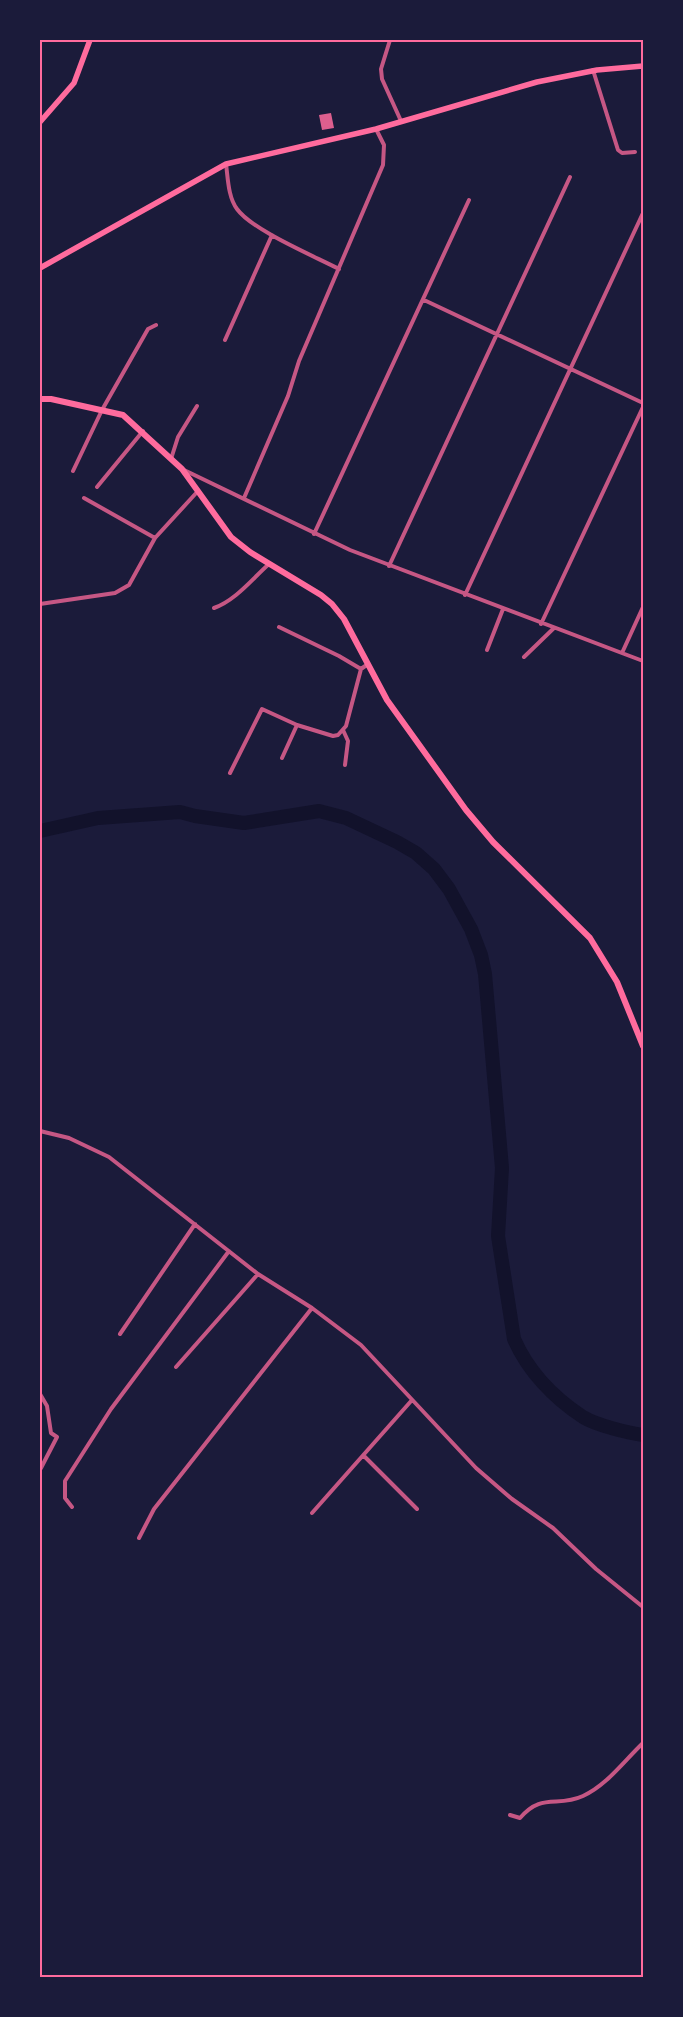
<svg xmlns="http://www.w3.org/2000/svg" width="683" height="2017" viewBox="0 0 683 2017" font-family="Signika,sans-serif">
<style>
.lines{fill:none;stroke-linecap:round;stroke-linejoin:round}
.river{stroke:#12122b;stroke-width:14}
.building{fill:#dd5f8e}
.minor{stroke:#c65784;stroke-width:4}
.secondary{stroke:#ff6b9d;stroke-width:5.5}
.primary{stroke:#ff6b9d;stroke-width:6}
.neatline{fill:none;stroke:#ff6b9d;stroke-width:2}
</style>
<rect width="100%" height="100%" fill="#1b1b3a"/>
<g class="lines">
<path class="river" d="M 40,831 L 98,818 L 180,812 L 195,816 L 244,823 L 319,811 L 346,818 L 397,842 L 416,853 L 434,869 L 449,889 L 471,929 L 481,955 L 485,974 L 502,1168 L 498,1236 L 514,1339 C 528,1371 554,1398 583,1417 C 596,1425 628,1433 643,1435"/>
</g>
<path class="building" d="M 331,113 L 334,128 L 322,130 L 319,115 Z"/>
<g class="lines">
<path class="minor" d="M 390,40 L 381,69 L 382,79 L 401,121
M 593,70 L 618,150 L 622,153 L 635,152
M 226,164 C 228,178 228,197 237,209 C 252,230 314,256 339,269
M 424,300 L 643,403
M 225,340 L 272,235
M 171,459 L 178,437 L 197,406
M 184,470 L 350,550 L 643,661
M 73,471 L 102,410 L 148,329 L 156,325
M 97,487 L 143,431
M 84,498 L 155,538
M 244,498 L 288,396 L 299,361 L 383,165 L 384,145 L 376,129
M 314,534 L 469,200
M 389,566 L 570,177
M 465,595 L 643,213
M 40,604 L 115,593 L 129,585 L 155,538 L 198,491
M 214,608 C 236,600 252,579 269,564
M 541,624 L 643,407
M 279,627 L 339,656 L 361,669
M 487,650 L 503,609
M 622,653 L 643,607
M 524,657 L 554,628
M 40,679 L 40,692
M 343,730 L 348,741 L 345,765
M 282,758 L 297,725
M 230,773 L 262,709 L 297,725 L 333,736 L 338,735 L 346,726 L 361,669 L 368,664
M 40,1131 L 69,1138 L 109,1157 L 258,1274 L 312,1308 L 361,1345 L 476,1468 L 512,1499 L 553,1528 L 596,1569 L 643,1607
M 120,1334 L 195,1224
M 176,1367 L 258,1274
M 40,1394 L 47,1406 L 51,1433 L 57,1437 L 41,1468
M 364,1456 L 417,1509
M 72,1507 L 65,1498 L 65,1481 L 111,1409 L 229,1251
M 312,1513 L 412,1400
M 139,1538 L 154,1509 L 312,1308
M 510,1815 L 520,1818 C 542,1792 557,1808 583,1796 C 607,1785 624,1761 643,1743"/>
<path class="secondary" d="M 40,122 L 74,83 L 90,40
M 40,268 L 226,164 L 376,129 L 537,82 L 597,70 L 643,66"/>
<path class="primary" d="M 40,399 L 51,399 L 123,415 L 182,469 L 231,537 L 250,552 L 321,595 L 332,604 L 344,619 L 387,700 L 466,810 L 493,842 L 590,938 L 617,982 L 643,1046"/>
</g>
<rect width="683" height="2017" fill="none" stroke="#1b1b3a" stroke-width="82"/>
<rect x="41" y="41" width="601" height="1935" class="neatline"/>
</svg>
